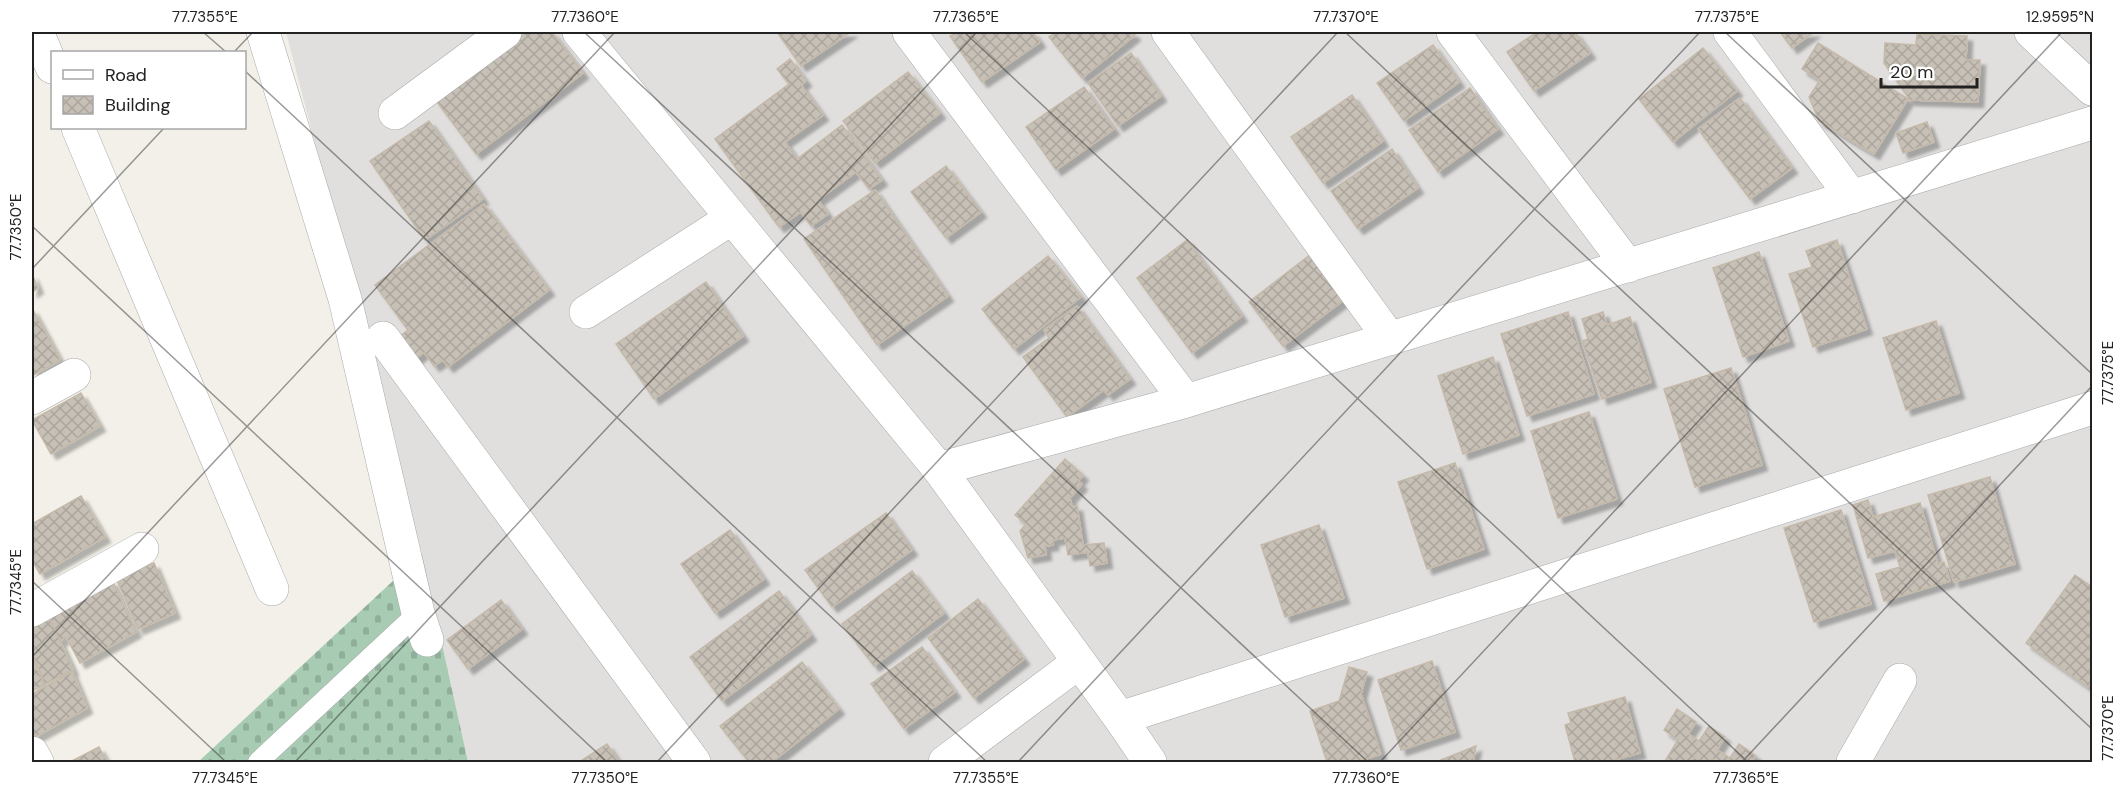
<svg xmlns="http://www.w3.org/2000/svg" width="2124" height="794" viewBox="0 0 2124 794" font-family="'DM Sans',sans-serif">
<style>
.residential{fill:#e0dfde}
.cemetery{fill:url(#cemetery-stones)}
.building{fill:url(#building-cross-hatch);stroke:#c5b9a9;stroke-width:1.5;filter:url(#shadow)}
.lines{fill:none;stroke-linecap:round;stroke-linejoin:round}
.service-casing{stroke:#a9a9a9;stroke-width:21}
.minor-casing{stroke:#a9a9a9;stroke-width:34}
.service{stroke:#fff;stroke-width:20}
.minor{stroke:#fff;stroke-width:33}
.ticks{fill:none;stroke:#222;stroke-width:1.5;stroke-opacity:0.45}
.neatline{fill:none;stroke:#222;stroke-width:2}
.ticks-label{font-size:15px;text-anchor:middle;fill:#222}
</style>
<defs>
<pattern id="cemetery-stones" width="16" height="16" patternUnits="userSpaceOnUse" patternTransform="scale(1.5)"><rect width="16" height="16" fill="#a8ccb3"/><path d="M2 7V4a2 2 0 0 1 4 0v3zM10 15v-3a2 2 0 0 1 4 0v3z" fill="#90af9a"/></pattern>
<pattern id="building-cross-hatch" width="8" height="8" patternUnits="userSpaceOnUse" patternTransform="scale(1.5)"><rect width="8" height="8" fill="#c7c0b7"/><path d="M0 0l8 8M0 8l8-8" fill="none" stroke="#aba59d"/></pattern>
<filter id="shadow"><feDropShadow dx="5.5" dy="5.5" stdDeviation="1.5" flood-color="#0004"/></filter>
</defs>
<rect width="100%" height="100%" fill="#f2f0e8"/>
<path class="residential" d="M 286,32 L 2092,32 L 2092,762 L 468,762 L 422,554 Z"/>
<path class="cemetery" d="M 422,554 L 468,762 L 198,762 Z"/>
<path class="building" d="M 521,32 L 552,32 L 583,73 L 476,154 L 434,98 Z
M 777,32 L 851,32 L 801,66 Z
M 958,32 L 1033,32 L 1040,42 L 982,82 L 950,36 Z
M 1056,32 L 1132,32 L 1135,35 L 1082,78 L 1049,37 Z
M 1537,32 L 1575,32 L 1590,53 L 1534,91 L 1507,52 Z
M 1780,32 L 1814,32 L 1792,48 Z
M 1917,34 L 1967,36 L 1966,60 L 1980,60 L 1978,102 L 1910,100 L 1884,63 L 1885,43 L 1916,45 Z
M 1818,43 L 1908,99 L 1874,154 L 1819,121 L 1809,97 L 1820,80 L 1802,69 Z
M 1433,45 L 1459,82 L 1404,121 L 1377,83 Z
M 1703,48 L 1737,91 L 1673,142 L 1639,99 Z
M 1131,53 L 1161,96 L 1118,126 L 1088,83 Z
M 790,59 L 806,81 L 801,85 L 823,115 L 785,142 L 797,159 L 842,125 L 882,180 L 869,189 L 856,172 L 818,200 L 828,214 L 811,226 L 801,212 L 779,227 L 715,139 L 789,84 L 777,69 Z
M 908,72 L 940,113 L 875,163 L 843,121 Z
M 1084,87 L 1114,129 L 1056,170 L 1026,127 Z
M 1470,88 L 1498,129 L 1438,172 L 1409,130 Z
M 1352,95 L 1383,141 L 1323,183 L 1291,137 Z
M 1740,98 L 1792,168 L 1750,199 L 1698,129 Z
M 429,121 L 483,199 L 425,240 L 370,161 Z
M 1927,122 L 1934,142 L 1903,153 L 1896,133 Z
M 1392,149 L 1418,188 L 1358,229 L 1331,191 Z
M 946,166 L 981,212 L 946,238 L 911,192 Z
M 875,190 L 948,296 L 877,345 L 804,239 Z
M 484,204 L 549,290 L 448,367 L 443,360 L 434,366 L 424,352 L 412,362 L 395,340 L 408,330 L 375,285 Z
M 1187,240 L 1242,316 L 1192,353 L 1137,278 Z
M 1837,240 L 1867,329 L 1813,347 L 1789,274 L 1812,267 L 1806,251 Z
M 1759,252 L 1789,341 L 1743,357 L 1713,268 Z
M 1311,254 L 1345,299 L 1283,346 L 1249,302 Z
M 1048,256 L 1081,297 L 1014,349 L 982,309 Z
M 32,274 L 38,288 L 32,292 Z
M 706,282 L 743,336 L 654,399 L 616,344 Z
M 1077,306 L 1130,379 L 1108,395 L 1104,390 L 1067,417 L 1023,357 L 1049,338 L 1044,330 Z
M 32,308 L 60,360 L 32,376 Z
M 1568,312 L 1594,394 L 1527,416 L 1501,334 Z
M 1603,312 L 1607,325 L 1630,317 L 1651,382 L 1602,399 L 1582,341 L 1588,339 L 1582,319 Z
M 1936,321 L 1959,393 L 1906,410 L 1883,338 Z
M 1493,357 L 1519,435 L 1463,454 L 1438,376 Z
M 1731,368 L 1762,465 L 1695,487 L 1664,389 Z
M 81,393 L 100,426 L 51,454 L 32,420 Z
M 1589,412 L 1617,499 L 1558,518 L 1531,431 Z
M 1065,459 L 1083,475 L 1078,481 L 1082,484 L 1070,498 L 1072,506 L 1077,506 L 1083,545 L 1104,543 L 1107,563 L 1090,566 L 1088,552 L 1068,555 L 1065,538 L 1053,540 L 1053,545 L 1045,546 L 1046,555 L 1028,558 L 1020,531 L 1026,524 L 1015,515 Z
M 1455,463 L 1484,549 L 1427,569 L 1398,482 Z
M 1990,477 L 2015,564 L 1954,582 L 1928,495 Z
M 81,496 L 105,537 L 40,574 L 32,560 L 32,524 Z
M 1868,500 L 1873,517 L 1920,503 L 1938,564 L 1944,562 L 1950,581 L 1884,601 L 1876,574 L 1900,567 L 1895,551 L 1868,558 L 1853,505 Z
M 1841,510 L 1871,604 L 1814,622 L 1784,528 Z
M 886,513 L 912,550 L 832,607 L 805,570 Z
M 1319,525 L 1344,598 L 1285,617 L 1261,545 Z
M 730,530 L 764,579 L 715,613 L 681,564 Z
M 154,563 L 175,613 L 138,629 L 116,578 Z
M 912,571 L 944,613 L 874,666 L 842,624 Z
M 2075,575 L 2092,587 L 2092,680 L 2088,687 L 2026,643 Z
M 112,580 L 136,632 L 80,663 L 66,637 L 60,641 L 49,615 Z
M 779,591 L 811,635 L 722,701 L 690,657 Z
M 978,599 L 1024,659 L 974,698 L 928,638 Z
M 501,600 L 522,629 L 468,669 L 447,640 Z
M 49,617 L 73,670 L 45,684 L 32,653 L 32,626 Z
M 922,647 L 955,692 L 904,729 L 871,684 Z
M 32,656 L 44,685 L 32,691 Z
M 1432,661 L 1455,732 L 1401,750 L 1378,680 Z
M 802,662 L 839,709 L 772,762 L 749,762 L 720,726 Z
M 1349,667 L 1367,672 L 1361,694 L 1381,754 L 1357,762 L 1327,762 L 1310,711 L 1339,701 Z
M 72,672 L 87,708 L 35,737 L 32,729 L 32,694 Z
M 1625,697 L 1640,753 L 1607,762 L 1575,762 L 1565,725 L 1571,723 L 1568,713 Z
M 1677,709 L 1696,722 L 1688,734 L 1699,741 L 1709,726 L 1725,737 L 1717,750 L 1730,758 L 1739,744 L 1756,756 L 1751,762 L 1718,762 L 1712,759 L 1709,762 L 1703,762 L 1694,757 L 1691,762 L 1667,762 L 1665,761 L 1678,740 L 1664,730 Z
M 607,744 L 619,762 L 579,762 Z
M 1476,746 L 1473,762 L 1444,762 L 1441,760 Z
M 99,747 L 107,762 L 70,762 Z"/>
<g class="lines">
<g class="service-casing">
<path id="service" d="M 258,762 L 418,613"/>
</g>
<g class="minor-casing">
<path id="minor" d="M 37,32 L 52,67
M 263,32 L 345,299 L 418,613 L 427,640
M 579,32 L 939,469 L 1120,718 L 1150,762
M 909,32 L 1186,401
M 1168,32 L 1390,339
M 1453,32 L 1628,266
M 1730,32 L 1852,197
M 2031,32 L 2092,89
M 395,113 L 505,32
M 78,128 L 272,589
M 586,312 L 732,218
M 383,338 L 694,762
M 32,398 L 74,375
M 939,469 L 1186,401 L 2092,123
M 32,610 L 142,549
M 1120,718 L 2092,408
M 32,753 L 37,762
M 945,762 L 1079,662
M 1853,762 L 1900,680"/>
</g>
<use href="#service" class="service"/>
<use href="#minor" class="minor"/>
</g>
<path class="ticks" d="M 203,32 L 226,52M 584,32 L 1368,762M 964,32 L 1748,762M 1345,32 L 2092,729M 1725,32 L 2092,374M 234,52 L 253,32M 244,70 L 987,762M 32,226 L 607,762M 32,269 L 164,128M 32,581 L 226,762M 32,657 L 615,32M 295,762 L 977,32M 657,762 L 1338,32M 1018,762 L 1700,32M 1380,762 L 2062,32M 1742,762 L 2092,386"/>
<rect width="2124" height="794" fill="none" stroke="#ffffff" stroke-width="66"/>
<rect x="51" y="51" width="195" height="78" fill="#ffffff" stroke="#a7a7a7" stroke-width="1.5"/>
<rect x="63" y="70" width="30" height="9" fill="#ffffff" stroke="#a7a7a7" stroke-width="1.5"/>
<text x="105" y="81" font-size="18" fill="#222222">Road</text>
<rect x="63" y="96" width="30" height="18" fill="url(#building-cross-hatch)" stroke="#a7a7a7" stroke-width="1.5"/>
<text x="105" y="111" font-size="18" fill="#222222">Building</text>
<path d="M1881 78v9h96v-9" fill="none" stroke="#222222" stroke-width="3"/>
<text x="1890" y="78" font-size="18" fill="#222222" stroke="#ffffff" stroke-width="4.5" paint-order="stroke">20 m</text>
<rect x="33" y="33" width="2058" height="728" class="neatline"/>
<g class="ticks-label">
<text x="205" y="22">77.7355°E</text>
<text x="585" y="22">77.7360°E</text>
<text x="966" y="22">77.7365°E</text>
<text x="1346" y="22">77.7370°E</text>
<text x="1727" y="22">77.7375°E</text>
<text x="2060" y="22">12.9595°N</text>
<text transform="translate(16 227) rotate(-90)" y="5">77.7350°E</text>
<text transform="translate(2108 373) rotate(-90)" y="5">77.7375°E</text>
<text transform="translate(16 582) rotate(-90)" y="5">77.7345°E</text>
<text transform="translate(2108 728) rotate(-90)" y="5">77.7370°E</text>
<text x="225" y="783">77.7345°E</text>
<text x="605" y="783">77.7350°E</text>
<text x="986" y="783">77.7355°E</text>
<text x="1366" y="783">77.7360°E</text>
<text x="1746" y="783">77.7365°E</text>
</g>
</svg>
